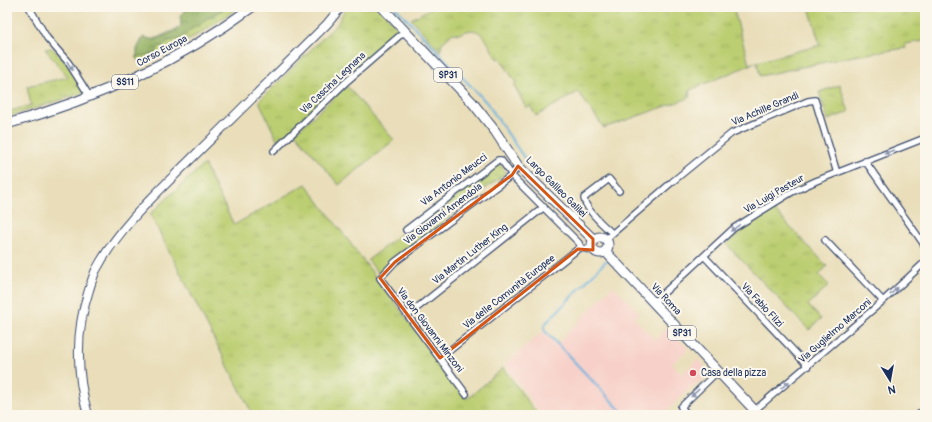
<svg xmlns="http://www.w3.org/2000/svg" width="932" height="422" viewBox="0 0 932 422" font-family="Pangolin,sans-serif">
  <style>
    .built { fill: #f7d1c9 }
    .grass { fill: url(#grass-tufts); stroke: #6b7e68 }
    .forest { fill: url(#forest-crowns); stroke: #587060 }
    .lines { fill: none; stroke-linecap: round; stroke-linejoin: round }
    .stream { stroke: #67b3e0; stroke-width: 2 }
    .street-casing { stroke: #3a496c; stroke-width: 8 }
    .secondary-casing { stroke: #3a496c; stroke-width: 10 }
    .primary-casing { stroke: #3a496c; stroke-width: 11 }
    .street { stroke: #fff; stroke-width: 5.5 }
    .secondary { stroke: #fff; stroke-width: 8 }
    .primary { stroke: #fff; stroke-width: 9 }
    .oneway { fill: #8d97ae }
    .marked { fill: none; stroke: #d45514; stroke-width: 3; stroke-linejoin: round }
    .poi-dot { fill: #d1495b; stroke: #fbf7ec; stroke-width: 1.5 }
    .labels { text-anchor: middle; dominant-baseline: central; stroke-width: 4; stroke-linejoin: round; paint-order: stroke }
    .shield { fill: #fbf7ec; stroke: #5e6b89; stroke-width: 1 }
    .shield-label { font-size: 9px; font-weight: bold; fill: #1b2f5e }
    .street-label { font-size: 10px; fill: #1b2f5e; stroke: #fbf7ec }
    .poi-label { font-size: 10px; fill: #1b2f5e; stroke: #fbf7ec; text-anchor: start }
  </style>
  <defs>
    <pattern id="grass-tufts" width="24" height="20" patternUnits="userSpaceOnUse"><rect width="24" height="20" fill="#bbce71"/><path d="M3 7l-1-3M5 7V3M7 7l1-3M15 17l-1-3M17 17v-4M19 17l1-3" fill="none" stroke="#a0b164"/></pattern>
    <pattern id="forest-crowns" width="20" height="18" patternUnits="userSpaceOnUse"><rect width="20" height="18" fill="#94b163"/><path d="M2 6a3 3 0 1 1 6 0M12 15a3 3 0 1 1 6 0" fill="none" stroke="#789055"/></pattern>
  </defs>
  <rect width="100%" height="100%" fill="#fbf7ec"/>
  <filter id="ink" filterUnits="userSpaceOnUse"><feTurbulence type="fractalNoise" baseFrequency=".025" numOctaves="2"/><feDisplacementMap in="SourceGraphic" scale="8" xChannelSelector="R" yChannelSelector="G"/><feConvolveMatrix kernelMatrix="1 2 1 2 8 2 1 2 1" color-interpolation-filters="sRGB"/></filter>
  <filter id="wash" filterUnits="userSpaceOnUse"><feTurbulence type="fractalNoise" baseFrequency=".012" numOctaves="4" result="noise"/><feDisplacementMap in="SourceGraphic" scale="16" xChannelSelector="R" yChannelSelector="G"/><feGaussianBlur stdDeviation="0.9" result="paint"/><feColorMatrix in="noise" values="0 0 0 0 0 0 0 0 0 0 0 0 0 0 0 0 0 1.4 0 .05"/><feComposite in="paint" operator="in"/></filter>
  <g filter="url(#wash)">
    <rect width="100%" height="100%" fill="#e9deb9"/>
    <path class="built" d="M613,286L639,313L634,318L655,340L668,328L688,349L672,364L682,374L698,359L709,371V373L700,381L692,386L662,415H541L505,364L543,331L556,345Z"/>
    <path class="grass" d="M209,7H240L189,40L141,65L135,57L143,51L141,45L183,26Z
      M346,7H378L401,31L344,81L284,137L277,140L259,101L338,23Z
      M433,7H733L749,64L820,45L809,7H925V42L924,41L905,44L906,48L854,56L760,76L757,62L690,90L689,98L604,128L578,92L536,116L530,106L526,108L514,85L516,83L500,58L497,59C486,42 483,22 459,34L453,33L442,43L440,51L411,19Z
      M52,48L65,61L84,91L83,93L7,117V112L31,105L27,86L68,77L45,49Z
      M840,85L849,112L828,120L819,92Z
      M347,86L394,140L339,185L295,133Z
      M499,163L506,173L388,264L378,273L368,260L402,233L404,235Z
      M204,164L234,225L306,184L467,399L503,368L538,415H253L150,214Z
      M774,210L827,266L819,275L829,285L808,305L821,319L809,330L726,244L739,232Z"/>
    <path class="forest" d="M190,7H226L214,16L207,18L199,26L191,29L181,39L168,41L164,46H159L156,53L137,57V49L143,37L155,40L174,32L181,26L180,15Z"/>
    <g class="lines">
      <path class="stream" d="M395,7L487,103L527,162L583,216
        M607,260L546,323L544,328L545,331L625,415"/>
    </g>
  </g>
  <g filter="url(#ink)">
    <g class="lines">
      <g class="street-casing">
        <path id="street" d="M29,7L47,38L68,62L90,97
          M82,7L83,8
          M274,151L345,83L405,31
          M865,161L925,246
          M406,230L498,160H501L514,178L579,243L581,248
          M612,233C604,226 585,209 584,198L609,179L619,191
          M606,239L672,182L732,133L808,101L815,100L837,173
          M825,240L883,301
          M704,256L808,366
          M654,302L734,228L792,192L816,181L925,138
          M408,315L544,207
          M440,358L578,249L581,248L593,250
          M466,394L380,278L395,262L512,175L518,166
          M755,410L883,301L925,262
          M688,415L681,407L718,371
          M918,415L925,409"/>
      </g>
      <g class="secondary-casing">
        <path id="secondary" d="M88,415C76,373 75,332 89,290C91,284 93,276 96,270C120,225 160,190 196,154C239,111 283,68 327,24L341,7"/>
      </g>
      <g class="primary-casing">
        <path id="primary" d="M382,7L472,102L495,131L518,166L593,239
          M7,124C96,99 178,62 252,7
          M592 245a8 8 0 1 1 16 0a8 8 0 1 1-16 0Z
          M605,251L759,415"/>
      </g>
      <use href="#street" class="street"/>
      <use href="#secondary" class="secondary"/>
      <use href="#primary" class="primary"/>
    </g>
    <defs><path id="oneway-solid" d="M-6-.8H1V-3.2L6.5 0L1 3.2V.8H-6Z"/></defs>
    <g class="oneway">
      <use href="#oneway-solid" transform="translate(70 66) rotate(56)"/>
      <use href="#oneway-solid" transform="translate(889 152) rotate(159)"/>
      <use href="#oneway-solid" transform="translate(735 228) rotate(144)"/>
      <use href="#oneway-solid" transform="translate(894 291) rotate(-43)"/>
      <use href="#oneway-solid" transform="translate(785 385) rotate(-40)"/>
      <use href="#oneway-solid" transform="translate(695 393) rotate(137)"/>
    </g>
  </g>
  <path class="marked" d="M518,166L593,239V250L578,249L440,358L380,278L395,262L512,175Z"/>
  <circle class="poi-dot" cx="693" cy="373" r="4"/>
  <g class="labels">
    <g class="shield">
      <rect x="434" y="68" width="28" height="14" rx="3"/>
      <rect x="112" y="75" width="26" height="14" rx="3"/>
      <rect x="668" y="326" width="28" height="14" rx="3"/>
    </g>
    <g class="shield-label">
      <text x="448" y="75">SP31</text>
      <text x="125" y="82">SS11</text>
      <text x="682" y="333">SP31</text>
    </g>
    <g class="street-label">
      <text transform="translate(162 51) rotate(-28)">Corso Europa</text>
      <text transform="translate(333 83) rotate(-43)">Via Cascina Legnana</text>
      <text transform="translate(765 109) rotate(-23)">Via Achille Grandi</text>
      <text transform="translate(454 180) rotate(-37)">Via Antonio Meucci</text>
      <text transform="translate(556 187) rotate(45)">Largo Galileo Galilei</text>
      <text transform="translate(774 194) rotate(-30)">Via Luigi Pasteur</text>
      <text transform="translate(443 214) rotate(-37)">Via Giovanni Amendola</text>
      <text transform="translate(470 254) rotate(-38)">Via Martin Luther King</text>
      <text transform="translate(509 292) rotate(-38)">Via delle Comunità Europee</text>
      <text transform="translate(666 299) rotate(47)">Via Roma</text>
      <text transform="translate(762 305) rotate(47)">Via Fabio Filzi</text>
      <text transform="translate(430 330) rotate(53)">Via don Giovanni Minzoni</text>
      <text transform="translate(835 331) rotate(-41)">Via Guglielmo Marconi</text>
    </g>
    <g class="poi-label">
      <text x="701" y="373">Casa della pizza</text>
    </g>
  </g>
  <rect width="932" height="422" fill="none" stroke="#fbf7ec" stroke-width="24"/>
  <g transform="translate(890 380) rotate(169)" stroke="#fbf7ec" stroke-width="3" paint-order="stroke">
  <path d="M0-3L7 15L0 10L-7 15Z" fill="#1b2f5e"/>
  <text y="-6" font-size="11" font-weight="bold" text-anchor="middle" fill="#1b2f5e">N</text>
  </g>
</svg>
